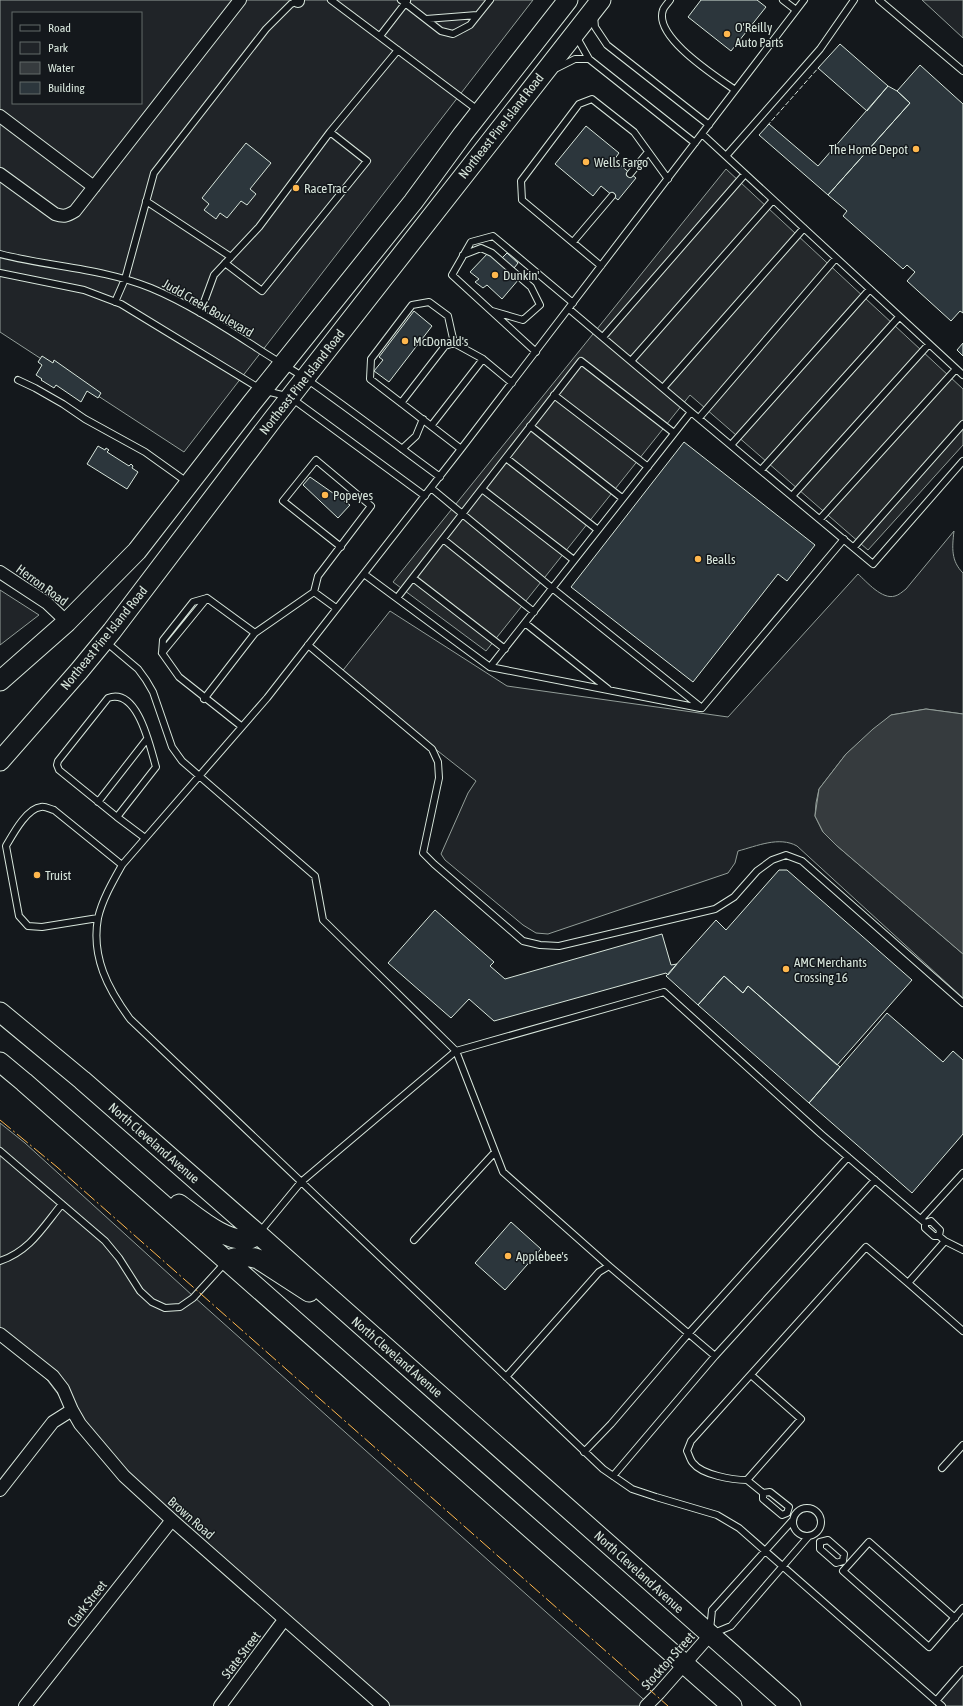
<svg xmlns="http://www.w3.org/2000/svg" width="963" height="1706" viewBox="0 0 963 1706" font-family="'Asap Condensed',sans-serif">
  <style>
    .green { fill: #202428; stroke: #939e99; fill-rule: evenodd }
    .parking { fill: #24282b; stroke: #939e99 }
    .water { fill: #363b3e; stroke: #939e99 }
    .building { fill: #2c363c; stroke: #d8e6dc }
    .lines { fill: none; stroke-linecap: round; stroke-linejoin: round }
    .service-casing { stroke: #d8e6dc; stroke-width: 8 }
    .minor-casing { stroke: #d8e6dc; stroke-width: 14 }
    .primary-casing { stroke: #d8e6dc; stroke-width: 21 }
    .service { stroke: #14181c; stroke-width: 6 }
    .minor { stroke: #14181c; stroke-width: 12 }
    .primary { stroke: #14181c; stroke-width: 19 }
    .fence { stroke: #d8e6dc; stroke-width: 1; stroke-dasharray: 5 2; stroke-linecap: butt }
    .power { stroke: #ffb74d; stroke-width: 1; stroke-dasharray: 14 3 2 3; stroke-linecap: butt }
    .poi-dot { fill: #ffb74d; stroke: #14181c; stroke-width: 1.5 }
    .labels { text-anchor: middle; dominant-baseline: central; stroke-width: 3; stroke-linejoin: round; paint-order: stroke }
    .poi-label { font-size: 13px; fill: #d8e6dc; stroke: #14181c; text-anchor: start }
    .street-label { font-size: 13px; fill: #d8e6dc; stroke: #14181c }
  </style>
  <rect width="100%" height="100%" fill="#14181c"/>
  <path class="green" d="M0,0H533L184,452L0,332ZM13,13H141V103H13Z
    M922,0H963V38Z
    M954,531C952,548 951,561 963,573V714L926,709L891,715L846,754L819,789L816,803L815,816L823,832L836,845L963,954V998L797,846C779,836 757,846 738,851L735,863L728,873L548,934L536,933L523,925L445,860L441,854L468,793L476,781L340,674L390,611L507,686L728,717L858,574C867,582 882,600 895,596C899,595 902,592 906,589Z
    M0,590L39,615L0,645Z
    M0,1123L25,1143L193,1296L651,1706H377L128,1486L48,1381L34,1365L0,1339Z
    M963,1672V1706H935Z"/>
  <path class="parking" d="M726,169L963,389V445L868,550L690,395L486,651L393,582Z"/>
  <path class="water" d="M926,709L963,714V954L836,845L823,832L815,816L819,789L846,754L873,729L891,715Z"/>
  <path class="building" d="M701,0H757L766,7L731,51L688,17Z
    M840,44L888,86L867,111L818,68Z
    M920,65L963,104V313L960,311L951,321L907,281L915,272L907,265L903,269L843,216L847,211L828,195L910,103L897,91Z
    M888,86L897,91L910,103L828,195L759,135L769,124L818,166Z
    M586,126L619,153L614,160L636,178L618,200L601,186L593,196L555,164Z
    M246,143L271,163L250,189L256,194L247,205L241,201L227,218L220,213L216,219L204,210L209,204L202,198Z
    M489,252L500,260L507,253L518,263L511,272L519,279L502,299L487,285L483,288L475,282L479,279L470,272Z
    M414,311L432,326L389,382L374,371L383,360L379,357Z
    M963,343V356L957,350Z
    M42,356L53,363L54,360L101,393L98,398L87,391L81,402L56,385L54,388L41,380L42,379L36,375L42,365L38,362Z
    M684,442L815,545L787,581L778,574L693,682L571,587Z
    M98,446L105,450L106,448L109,450L107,452L129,466L131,464L133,466L132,468L138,472L127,489L87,464Z
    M310,477L350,505L338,518L303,485Z
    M779,870H787L912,980L837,1065L748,986L743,993L724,976L698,1005L666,976L716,920L726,930Z
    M435,910L494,962L490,966L505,979L662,934L671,965L677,964L668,975L666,973L494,1021L469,999L451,1018L388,963Z
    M724,976L743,993L748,986L840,1067L809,1103L698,1005Z
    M887,1013L943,1062L953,1051L963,1060V1134L912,1193L809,1103Z
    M511,1222L541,1249L505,1290L475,1263Z"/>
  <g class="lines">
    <g class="service-casing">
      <path id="service" d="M331,0L479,111
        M401,0L441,31L453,34L470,25L490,0
        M670,0C668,3 664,7 663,10C653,37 717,77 735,90
        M783,0L796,10
        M804,0L461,449L267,698L122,865C113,881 102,900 98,918C91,957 108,989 130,1019L603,1469L632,1489L656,1497L717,1515L739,1528L942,1706
        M879,0L963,71
        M594,16L595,27L607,45L709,125
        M426,19L477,15
        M380,36L407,1
        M576,36L589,59L695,143
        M557,68L575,59H589
        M702,134L963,375
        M726,156L820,49L854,0
        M630,174L648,152
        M146,201L231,257
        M573,242L612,196
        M0,254C50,267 102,268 151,288C187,303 221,325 254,346C270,357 288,367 305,378C351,410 395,444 440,477
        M463,255L481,248L492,253L531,287L540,305L523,320L492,311
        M225,263L262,291L367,161L330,132
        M601,266L522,200L521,181L579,104L592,99L634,132L668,179
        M0,273L84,290L121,304L262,390L290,397L425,496
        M115,302L125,279L154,173L266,29L291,4L300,0
        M569,309L691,412
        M200,313L214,275L259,227L330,132L398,50
        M603,337L745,174
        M536,352L452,275L471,242L493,236L573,303
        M631,361L773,200
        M18,380L35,388L63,404L85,419L145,452L187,482
        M663,388L804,228
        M554,395L648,467
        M401,403L445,346L454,343
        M699,418L836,258
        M431,426L483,359
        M530,426L622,498
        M731,445L870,289
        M402,449L416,436L423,419
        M461,449L370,379L371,359L412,305L429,302L448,316L454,343L483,359L512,383
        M506,458L598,530
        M761,470L899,317
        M431,488L552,588L702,708
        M482,489L574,560
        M792,496L929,344
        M820,519L956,369
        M443,539L534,612
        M854,547L963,424
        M364,574L490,667L691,412L873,564L963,461
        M413,578L505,649
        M397,598L581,361L674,433
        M336,608L314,592L318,576L371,506L316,460L283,501L341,547
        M525,623L608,689
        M106,642L138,669L146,680L153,692L172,747L182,761L315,876L323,920L456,1051L664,992L821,1134L925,1223V1228L934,1236H939L945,1241L908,1283L963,1331
        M308,645L432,749L438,762L439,778L423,853L434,864L523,941L540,945L559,946L715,909L734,897L757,871L772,860L786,855L802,861L963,1003
        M162,653L207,598
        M490,667L700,708
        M204,699L255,633L314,592
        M702,708L844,539
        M241,726L179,677L162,653L163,640L193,602L207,598L255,633
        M98,802L147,739
        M117,817L59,770L57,765L58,761L108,698C138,687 150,747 156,767L117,817L145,838
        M98,918L42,927L28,926L19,916L6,846C13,834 27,808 41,807C45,806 50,809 54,810L122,865
        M0,1151L105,1241L119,1258L140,1291L152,1302L165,1308L180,1307L193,1298L225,1263
        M921,1219L963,1173
        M925,1223L931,1221L940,1230L939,1236
        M259,1233L301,1182L456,1051L503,1172L609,1266L715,1356
        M414,1240L495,1152
        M945,1241L963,1250
        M0,1261C30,1251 43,1227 62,1204
        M751,1375L801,1419L747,1480C733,1480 702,1475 693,1463C690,1460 689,1454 687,1451L691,1441L866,1247L908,1283
        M506,1377L599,1272L609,1266
        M584,1452L611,1424L689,1333L848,1157
        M942,1468L963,1445
        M613,1476L715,1356L875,1180
        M747,1480L763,1493L770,1492L789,1507L787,1513
        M763,1493V1499L782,1515L787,1513
        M793 1522a14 14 0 1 1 28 0a14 14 0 1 1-28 0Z
        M820,1542L828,1540L844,1554L843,1561
        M820,1542V1549L836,1563L843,1561
        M955,1618L869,1542L843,1571L929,1647L963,1608
        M710,1630L712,1610L792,1521
        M714,1633L731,1626L808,1537
        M936,1701L963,1670"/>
    </g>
    <g class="minor-casing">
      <path id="minor" d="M298,0V1
        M0,116L94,187
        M0,174L55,214C64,217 67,216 75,211L240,0
        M0,572L47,603L67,622
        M0,1334L53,1376L63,1389L72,1410L80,1424L124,1476L172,1520L383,1706
        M0,1490L53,1422L72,1410
        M25,1706L172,1520
        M220,1706L284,1620
        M646,1706L659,1693L710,1635"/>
    </g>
    <g class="primary-casing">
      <path id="primary" d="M0,681L67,622L137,551L251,404L413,202L463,134L568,0
        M0,761L79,671L112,631L273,419L601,0
        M0,1012L82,1080L258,1234L791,1706
        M0,1062L24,1082L732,1706
        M179,1204C196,1216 227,1244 250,1239C252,1238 256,1236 258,1234
        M227,1260C239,1256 246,1255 258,1259L309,1292"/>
    </g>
    <use href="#service" class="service"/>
    <use href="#minor" class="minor"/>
    <use href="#primary" class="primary"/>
    <path class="fence" d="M767,126L820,66"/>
    <path class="power" d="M0,1120L57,1167L668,1706"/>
  </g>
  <g class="poi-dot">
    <circle cx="727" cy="34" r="4"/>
    <circle cx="916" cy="149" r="4"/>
    <circle cx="586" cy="162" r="4"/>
    <circle cx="296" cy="188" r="4"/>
    <circle cx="495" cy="275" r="4"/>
    <circle cx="405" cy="341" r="4"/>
    <circle cx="325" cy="495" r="4"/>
    <circle cx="698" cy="559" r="4"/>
    <circle cx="37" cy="875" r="4"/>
    <circle cx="786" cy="969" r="4"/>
    <circle cx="508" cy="1256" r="4"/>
  </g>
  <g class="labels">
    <g class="poi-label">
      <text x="735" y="27">O'Reilly<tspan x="735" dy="15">Auto Parts</tspan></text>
      <text x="908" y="149" text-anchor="end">The Home Depot</text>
      <text x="594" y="162">Wells Fargo</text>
      <text x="304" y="188">RaceTrac</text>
      <text x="503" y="275">Dunkin'</text>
      <text x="413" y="341">McDonald's</text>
      <text x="333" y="495">Popeyes</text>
      <text x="706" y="559">Bealls</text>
      <text x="45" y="875">Truist</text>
      <text x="794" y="962">AMC Merchants<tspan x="794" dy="15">Crossing 16</tspan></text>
      <text x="516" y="1256">Applebee's</text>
    </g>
    <g class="street-label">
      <text transform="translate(501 126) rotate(-52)">Northeast Pine Island Road</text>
      <text transform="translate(208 308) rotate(30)">Judd Creek Boulevard</text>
      <text transform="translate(302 382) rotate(-52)">Northeast Pine Island Road</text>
      <text transform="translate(42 585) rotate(36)">Herron Road</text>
      <text transform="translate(104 638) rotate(-51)">Northeast Pine Island Road</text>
      <text transform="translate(154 1143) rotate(41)">North Cleveland Avenue</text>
      <text transform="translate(397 1357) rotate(41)">North Cleveland Avenue</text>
      <text transform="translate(191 1518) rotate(41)">Brown Road</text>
      <text transform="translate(639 1572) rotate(42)">North Cleveland Avenue</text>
      <text transform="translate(87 1604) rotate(-52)">Clark Street</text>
      <text transform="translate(241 1655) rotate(-53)">State Street</text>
      <text transform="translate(668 1661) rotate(-48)">Stockton Street</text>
    </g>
  </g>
  <rect x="12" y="12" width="130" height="92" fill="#14181c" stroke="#626a69"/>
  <rect x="20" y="25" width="20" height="6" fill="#14181c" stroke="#626a69"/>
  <text x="48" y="32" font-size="12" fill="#d8e6dc">Road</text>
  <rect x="20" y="42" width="20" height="12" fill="#202428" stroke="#626a69"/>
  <text x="48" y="52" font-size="12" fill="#d8e6dc">Park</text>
  <rect x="20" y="62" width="20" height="12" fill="#363b3e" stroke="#626a69"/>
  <text x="48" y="72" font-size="12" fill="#d8e6dc">Water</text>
  <rect x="20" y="82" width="20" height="12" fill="#2c363c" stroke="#626a69"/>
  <text x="48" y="92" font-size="12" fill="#d8e6dc">Building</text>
</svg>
